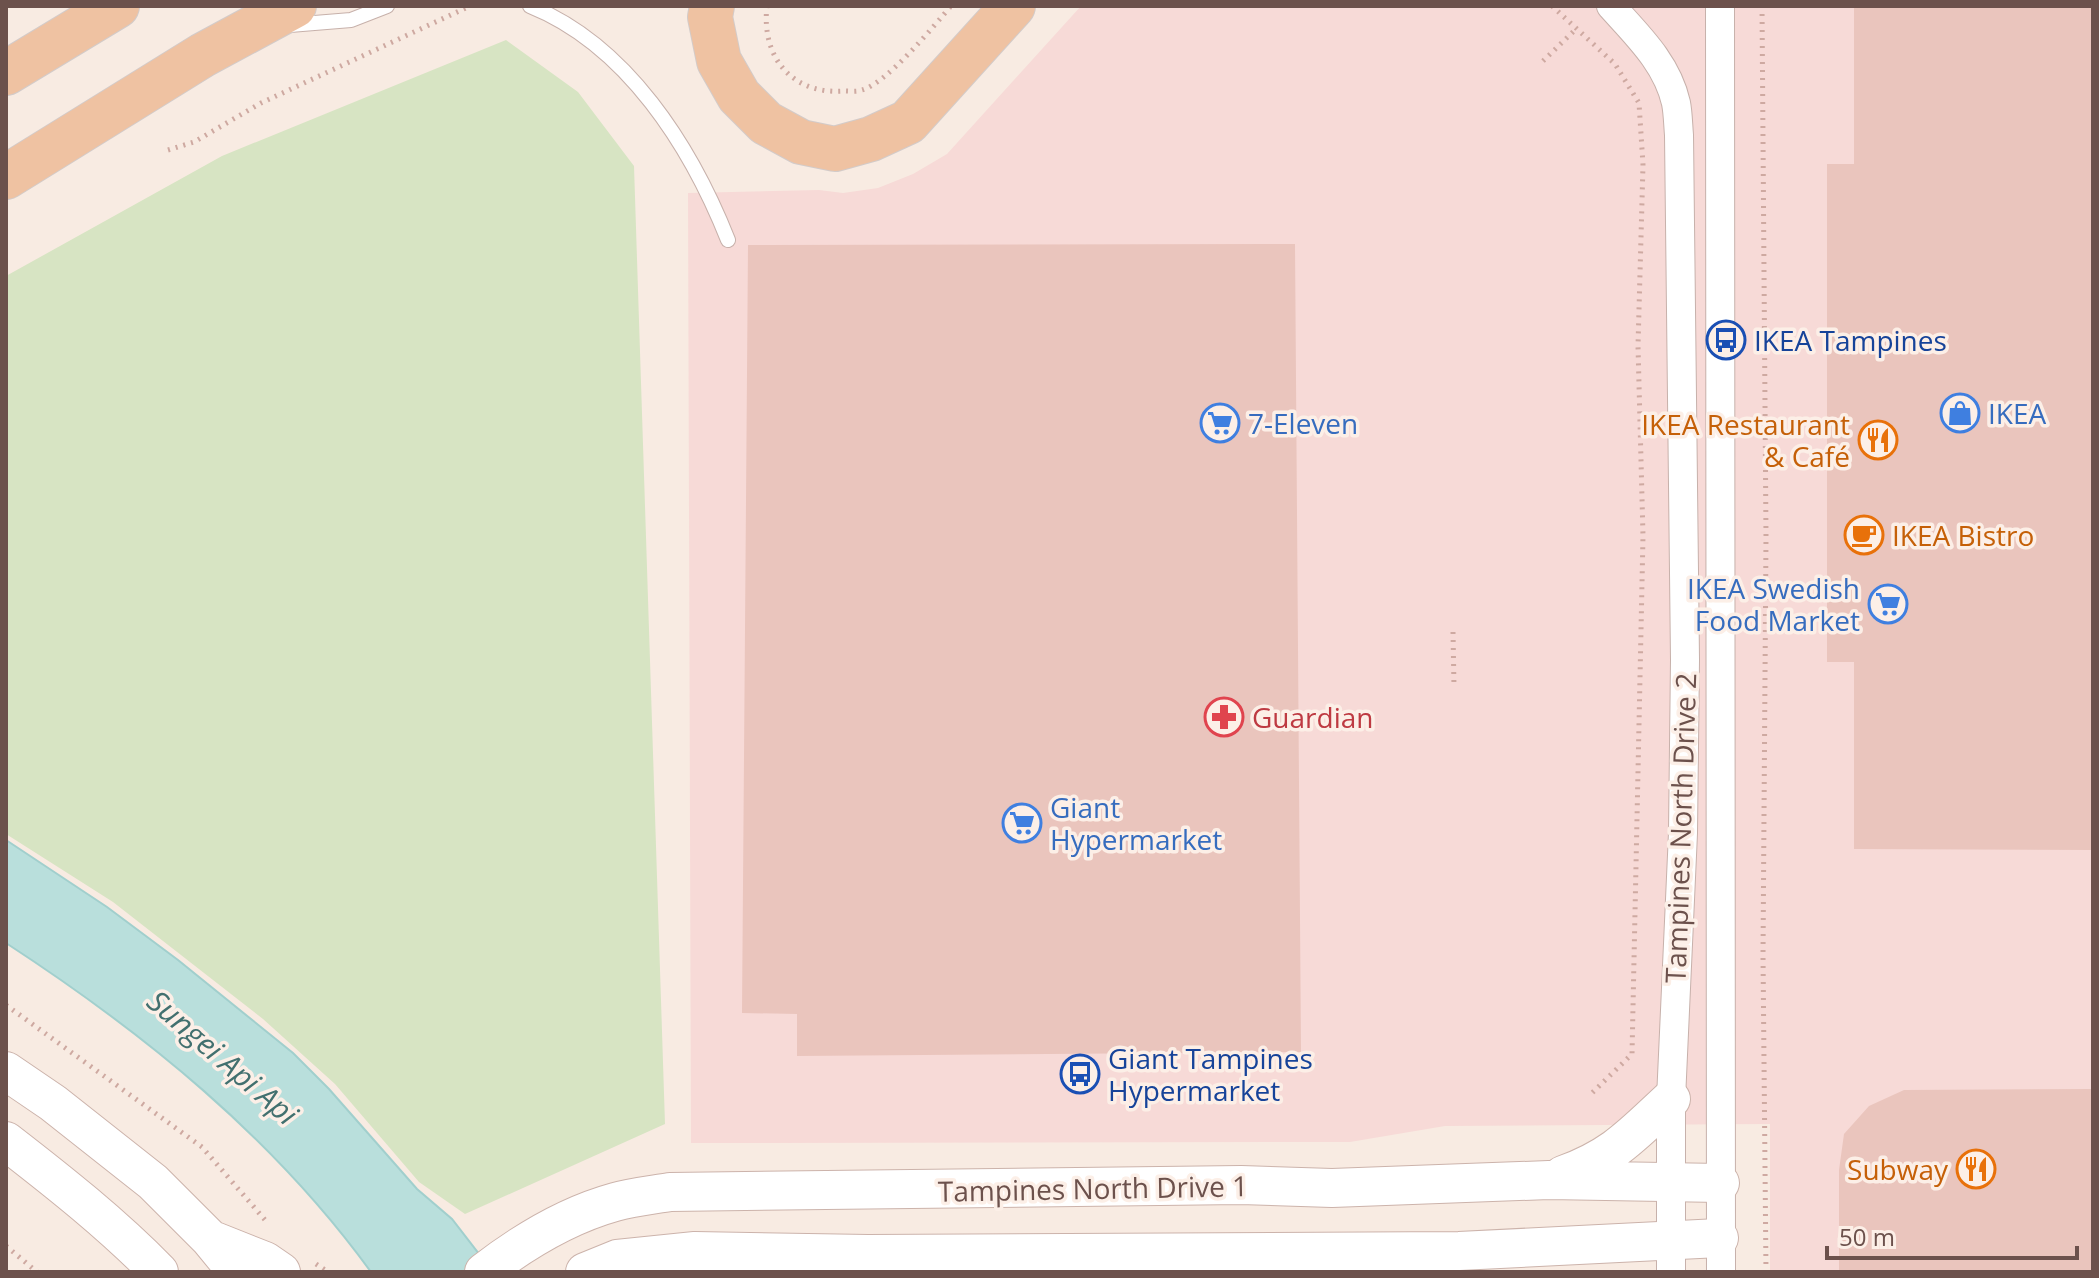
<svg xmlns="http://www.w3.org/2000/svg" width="2099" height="1278" viewBox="0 0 2099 1278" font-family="'Open Sans',sans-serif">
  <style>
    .commercial { fill: #f7dad7 }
    .green { fill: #d7e4c3 }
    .water { fill: #b9dfdc; stroke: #a1cfcd; stroke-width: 2 }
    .building { fill: #eac5bd }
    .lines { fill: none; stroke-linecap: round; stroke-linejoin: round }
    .lane-casing { stroke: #c7b1ab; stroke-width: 16 }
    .street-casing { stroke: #c7b1ab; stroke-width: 30 }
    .secondary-casing { stroke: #ccb3ab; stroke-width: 40 }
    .primary-casing { stroke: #d3cbc9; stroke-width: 46 }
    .path { stroke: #cea9a1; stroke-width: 5; stroke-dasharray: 2 6; stroke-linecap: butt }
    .lane { stroke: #fff; stroke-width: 14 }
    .street { stroke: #fff; stroke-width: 28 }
    .secondary { stroke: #fff; stroke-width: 38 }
    .primary { stroke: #efc2a2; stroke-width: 44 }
    .labels { text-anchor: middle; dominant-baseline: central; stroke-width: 7; stroke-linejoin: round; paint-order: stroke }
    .transit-label { font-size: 28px; fill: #164399; stroke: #fcefe7; text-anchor: start }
    .shop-label { font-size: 28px; fill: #366cbe; stroke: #fcefe7; text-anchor: start }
    .food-label { font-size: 28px; fill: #c56008; stroke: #fcefe7; text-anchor: end }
    .health-label { font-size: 28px; fill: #be3a42; stroke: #fcefe7; text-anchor: start }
    .street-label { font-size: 28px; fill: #6c514c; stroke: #fcefe7 }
    .water-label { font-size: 30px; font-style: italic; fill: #42706f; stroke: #fcefe7 }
  </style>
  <rect width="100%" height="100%" fill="#f8ebe2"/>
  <path class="commercial" d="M1081,6H2093V1272H1770V1124L1445,1126L1350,1142L691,1143L688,193L819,190L843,193L878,188L913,174L947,154Z"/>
  <path class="green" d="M506,40L578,92L634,166L665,1124L465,1214L419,1182L335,1084L263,1019L113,902L6,834V276L222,156Z"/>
  <path class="water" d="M6,840L107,907L178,960L293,1053L329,1089L417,1189L452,1219L493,1272H371C273,1137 144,1033 6,943Z"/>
  <path class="building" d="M1854,6H2093V850L1854,849V662H1827V164H1854Z
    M1295,244L1301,1052L797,1056V1014L742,1013L748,245Z
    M2093,1089V1272H1839V1170L1844,1134L1869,1106L1904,1090Z"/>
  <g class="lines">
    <g class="lane-casing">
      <path id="lane" d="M530,6C627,45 691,147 728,240
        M290,25L351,20L387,6"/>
    </g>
    <g class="street-casing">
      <path id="street" d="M1611,6C1637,35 1667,63 1676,103C1678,113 1678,124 1679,135L1685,660L1683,833L1671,1099V1272
        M1720,6L1721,1272"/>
    </g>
    <g class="secondary-casing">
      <path id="secondary" d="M6,1071L53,1103L153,1182L209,1238L237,1272
        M6,1141C59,1182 112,1224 159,1272
        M1563,1175C1614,1157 1633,1134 1671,1099
        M212,1240L265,1261L281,1272
        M484,1272C523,1242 568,1215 615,1202C633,1197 652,1195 670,1192L1241,1185L1332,1188L1549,1180L1720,1183
        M585,1272L617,1259L695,1251L868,1254L1459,1251L1719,1238"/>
    </g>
    <g class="primary-casing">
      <path id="primary" d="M712,6L710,17L719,61L739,96L766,123L801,142L835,149L871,139L908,122L1013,6
        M6,73L117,6
        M6,177L203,55L294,6"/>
    </g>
    <path class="path" d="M767,6C761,56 791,95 844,91C849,91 857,92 862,90C887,83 933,27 951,6
      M1552,6L1615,64L1639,103L1643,165L1638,346L1643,536L1632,1054L1591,1094
      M1762,6L1766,537L1763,955L1766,1272
      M1543,61L1577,28
      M168,150L194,142L261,103L470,6
      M1453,632L1454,687
      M6,1005L202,1147L266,1221
      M6,1246L37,1272
      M316,1264L328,1272"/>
    <use href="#lane" class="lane"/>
    <use href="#street" class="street"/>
    <use href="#secondary" class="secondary"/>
    <use href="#primary" class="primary"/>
  </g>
  <defs>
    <g id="bus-ring" transform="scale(2)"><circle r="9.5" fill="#fcefe7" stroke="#1a4fb4" stroke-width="1.5"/><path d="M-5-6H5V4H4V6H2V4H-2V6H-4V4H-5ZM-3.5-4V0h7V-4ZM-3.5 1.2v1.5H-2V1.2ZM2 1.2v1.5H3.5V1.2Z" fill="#1a4fb4"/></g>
    <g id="shop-ring" transform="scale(2)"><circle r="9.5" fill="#fcefe7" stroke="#3f7fe0" stroke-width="1.5"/><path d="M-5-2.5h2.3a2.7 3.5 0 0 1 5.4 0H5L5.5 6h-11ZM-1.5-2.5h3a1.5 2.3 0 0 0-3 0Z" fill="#3f7fe0"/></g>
    <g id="supermarket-ring" transform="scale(2)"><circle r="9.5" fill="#fcefe7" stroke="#3f7fe0" stroke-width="1.5"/><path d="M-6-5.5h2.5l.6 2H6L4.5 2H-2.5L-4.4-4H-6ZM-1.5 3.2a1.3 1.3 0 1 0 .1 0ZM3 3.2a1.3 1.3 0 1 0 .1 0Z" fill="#3f7fe0"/></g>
    <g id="restaurant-ring" transform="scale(2)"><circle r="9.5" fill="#fcefe7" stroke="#e8710a" stroke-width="1.5"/><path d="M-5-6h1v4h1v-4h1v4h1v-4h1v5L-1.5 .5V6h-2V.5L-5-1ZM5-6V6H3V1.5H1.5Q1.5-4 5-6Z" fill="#e8710a"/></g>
    <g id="cafe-ring" transform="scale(2)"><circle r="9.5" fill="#fcefe7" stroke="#e8710a" stroke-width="1.5"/><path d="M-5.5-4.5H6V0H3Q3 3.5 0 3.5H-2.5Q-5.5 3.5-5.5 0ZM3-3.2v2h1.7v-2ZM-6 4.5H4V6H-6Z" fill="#e8710a"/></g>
    <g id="pharmacy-ring" transform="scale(2)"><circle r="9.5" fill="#fcefe7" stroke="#e0444e" stroke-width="1.5"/><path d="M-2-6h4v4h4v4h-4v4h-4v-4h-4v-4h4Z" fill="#e0444e"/></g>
  </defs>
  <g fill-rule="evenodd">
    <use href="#bus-ring" x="1726" y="340"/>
    <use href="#shop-ring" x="1960" y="413"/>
    <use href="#supermarket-ring" x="1220" y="423"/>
    <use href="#restaurant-ring" x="1878" y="440"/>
    <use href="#cafe-ring" x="1864" y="535"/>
    <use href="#supermarket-ring" x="1888" y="604"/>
    <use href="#pharmacy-ring" x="1224" y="717"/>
    <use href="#supermarket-ring" x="1022" y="823"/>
    <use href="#bus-ring" x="1080" y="1074"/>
    <use href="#restaurant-ring" x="1976" y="1169"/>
  </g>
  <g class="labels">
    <g class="transit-label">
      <text x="1754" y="340">IKEA Tampines</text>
      <text x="1108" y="1058">Giant Tampines<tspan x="1108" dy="32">Hypermarket</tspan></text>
    </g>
    <g class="shop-label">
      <text x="1988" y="413">IKEA</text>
      <text x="1248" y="423">7-Eleven</text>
      <text x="1860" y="588" text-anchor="end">IKEA Swedish<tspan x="1860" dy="32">Food Market</tspan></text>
      <text x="1050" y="807">Giant<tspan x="1050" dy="32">Hypermarket</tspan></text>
    </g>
    <g class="food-label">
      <text x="1850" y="424">IKEA Restaurant<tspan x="1850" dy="32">&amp; Café</tspan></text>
      <text x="1892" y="535" text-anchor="start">IKEA Bistro</text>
      <text x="1948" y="1169">Subway</text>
    </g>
    <g class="health-label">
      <text x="1252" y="717">Guardian</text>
    </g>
    <g class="street-label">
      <text transform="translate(1680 828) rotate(-88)">Tampines North Drive 2</text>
      <text transform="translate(1093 1188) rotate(-1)">Tampines North Drive 1</text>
    </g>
    <g class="water-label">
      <text transform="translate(223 1057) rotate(41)">Sungei Api Api</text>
    </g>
  </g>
  <rect width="2099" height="1278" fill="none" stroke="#6c514c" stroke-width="16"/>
  <path d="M1827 1246v12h250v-12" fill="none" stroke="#6c514c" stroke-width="4"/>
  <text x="1839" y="1246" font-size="24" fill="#6c514c" stroke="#fcefe7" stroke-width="6" paint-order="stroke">50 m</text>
</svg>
